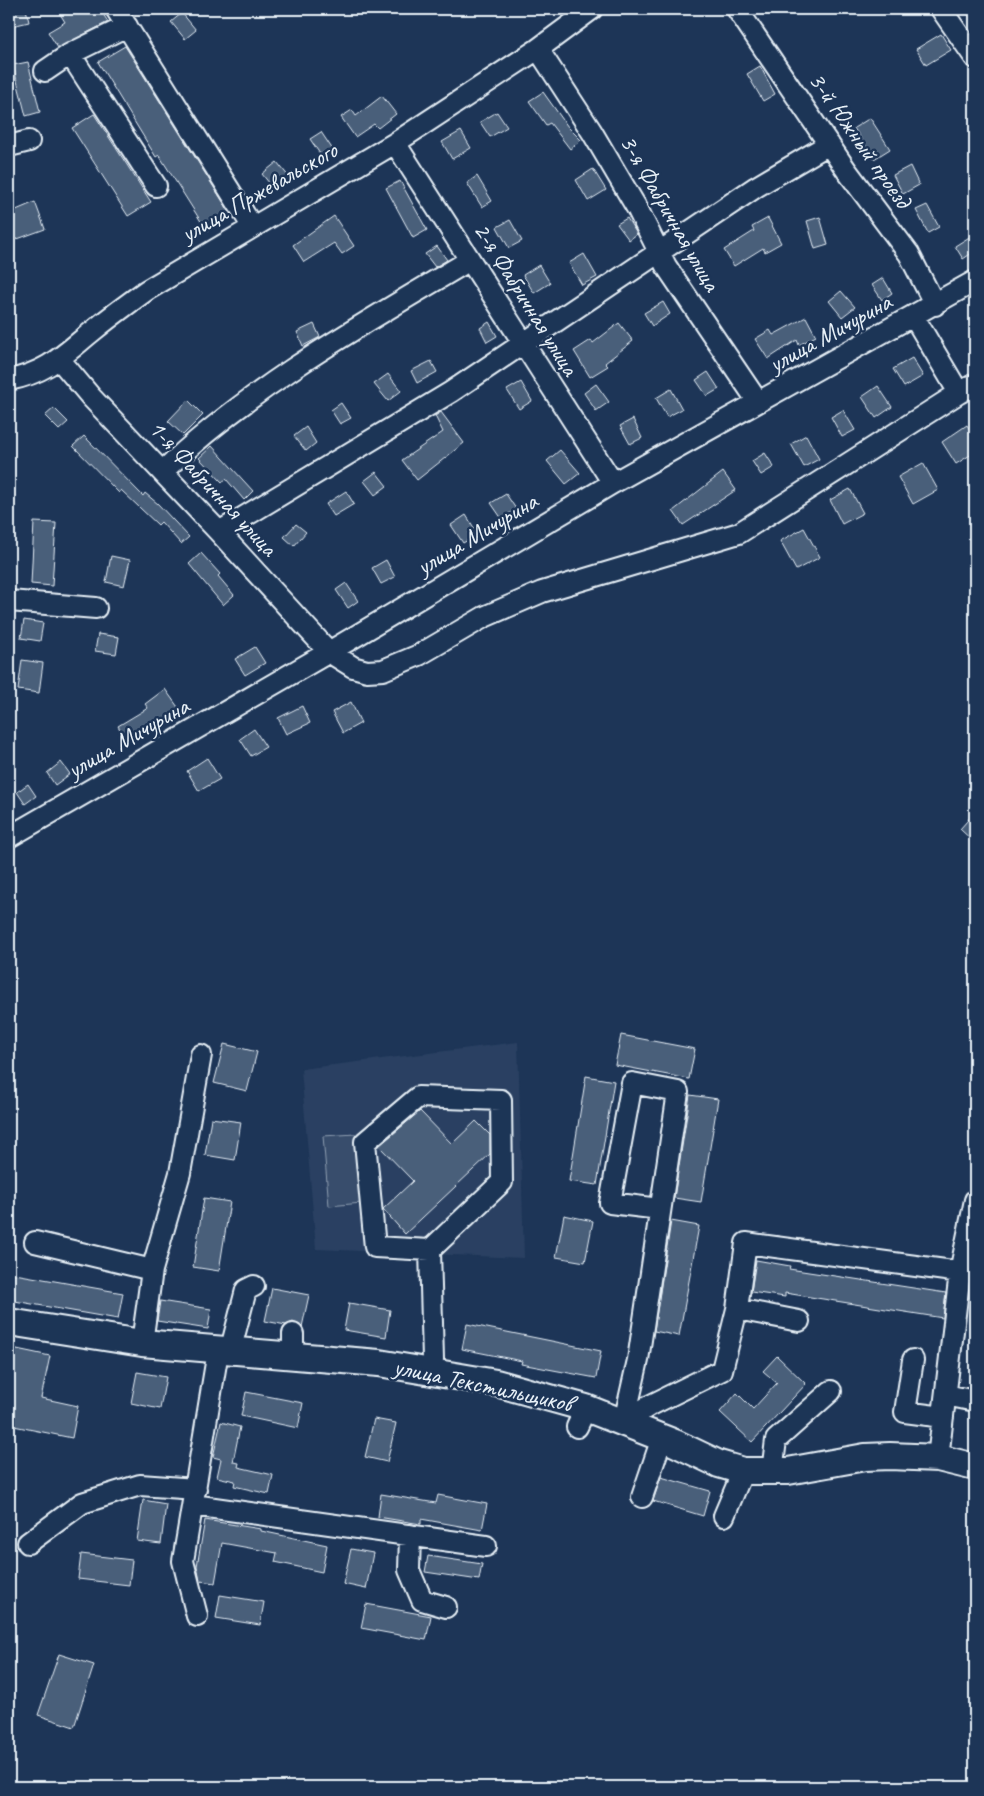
<svg xmlns="http://www.w3.org/2000/svg" width="984" height="1796" viewBox="0 0 984 1796" font-family="Caveat,sans-serif">
  <style>
    .built { fill: #2a4162 }
    .green { fill: #374d6c; stroke: #909fb2 }
    .building { fill: #495e7a; stroke: #e8f1f8 }
    .lines { fill: none; stroke-linecap: round; stroke-linejoin: round }
    .minor-casing { stroke: #e8f1f8; stroke-width: 24 }
    .major-casing { stroke: #e8f1f8; stroke-width: 30 }
    .minor { stroke: #1d3557; stroke-width: 20 }
    .major { stroke: #1d3557; stroke-width: 26 }
    .labels { text-anchor: middle; dominant-baseline: central; stroke-width: 5; stroke-linejoin: round; paint-order: stroke }
    .street-label { font-size: 25px; fill: #e8f1f8; stroke: #1d3557 }
  </style>
  <rect width="100%" height="100%" fill="#1d3557"/>
  <filter id="ink" filterUnits="userSpaceOnUse"><feTurbulence type="fractalNoise" baseFrequency=".02" numOctaves="2"/><feDisplacementMap in="SourceGraphic" scale="10" xChannelSelector="R" yChannelSelector="G"/><feConvolveMatrix kernelMatrix="1 2 1 2 8 2 1 2 1" color-interpolation-filters="sRGB"/></filter>
  <g filter="url(#ink)">
    <path class="built" d="M518,1042L524,1258L316,1249L301,1069Z"/>
    <path class="green" d="M356,1134L362,1203L329,1206L323,1136Z"/>
    <path class="building" d="M26,9L29,22L12,26L9,13Z
      M57,9H100L108,22L58,48L48,32L65,22Z
      M182,13L196,30L185,39L171,22Z
      M941,34L951,50L926,65L916,49Z
      M125,46L232,216L207,231L159,155L156,157L98,62Z
      M28,62L40,112L26,116L13,65Z
      M760,66L775,94L763,101L747,74Z
      M543,92L568,127L581,140L570,149L550,123L546,125L529,101Z
      M382,96L396,114L378,128L374,124L355,137L341,117L352,110L356,116Z
      M497,112L507,127L490,137L480,122Z
      M94,114L151,202L128,216L72,128Z
      M870,118L890,149L874,159L854,128Z
      M461,131L471,148L452,159L442,142Z
      M321,132L333,150L322,157L310,139Z
      M277,162L289,177L274,189L262,174Z
      M910,166L919,185L903,194L893,175Z
      M593,169L606,190L588,201L576,180Z
      M477,176L492,201L482,207L467,183Z
      M400,181L427,230L413,238L386,188Z
      M35,202L45,229L9,242V213Z
      M927,205L939,227L928,233L916,210Z
      M334,216L354,246L342,254L334,243L304,262L293,245Z
      M820,217L828,245L815,249L807,221Z
      M627,218L637,234L629,240L617,224Z
      M768,218L781,243L765,252L763,248L734,266L724,250L754,231L752,227Z
      M510,220L522,241L509,248L497,227Z
      M971,236L975,242V251L963,259L955,246Z
      M437,246L447,260L435,267L425,254Z
      M584,254L597,277L582,285L569,263Z
      M539,265L550,283L534,293L523,275Z
      M883,278L892,293L882,300L872,285Z
      M841,291L855,307L842,317L829,301Z
      M663,302L670,314L652,326L644,313Z
      M806,317L816,336L799,345L797,340L768,359L755,339L770,330L773,335Z
      M489,322L497,336L487,342L480,328Z
      M619,323L633,341L605,363L608,366L590,377L574,351L591,340L593,343Z
      M314,324L320,337L303,346L297,332Z
      M912,358L923,376L904,387L893,369Z
      M431,361L437,372L417,383L411,371Z
      M708,372L719,389L707,396L696,380Z
      M388,374L401,391L388,401L374,384Z
      M521,382L532,401L519,409L507,390Z
      M596,384L609,402L596,411L584,393Z
      M878,386L892,407L876,418L862,397Z
      M671,389L682,409L667,417L656,398Z
      M188,400L203,415L183,435L168,421Z
      M341,403L351,418L340,424L331,410Z
      M54,408L68,422L59,430L45,416Z
      M843,410L855,430L842,437L831,417Z
      M441,412L464,443L417,480L402,460L443,432L435,416Z
      M633,419L642,438L630,444L620,426Z
      M967,425L975,438V452L956,464L942,442Z
      M306,427L316,443L306,451L294,436Z
      M806,435L819,459L804,467L791,444Z
      M84,436L143,496L145,493L158,504L189,537L181,544L161,522L158,525L121,490L119,493L73,446Z
      M212,446L253,491L244,500L226,479L222,482L199,458Z
      M560,450L580,473L566,484L547,461Z
      M765,453L774,467L761,475L752,461Z
      M923,463L938,490L913,504L898,477Z
      M376,472L387,486L375,495L364,481Z
      M723,472L736,490L683,525L673,511Z
      M850,489L863,513L842,524L830,500Z
      M346,491L354,504L334,516L326,504Z
      M506,494L516,509L502,519L491,503Z
      M466,515L478,534L463,543L451,525Z
      M34,522L56,523L52,586L31,584Z
      M296,524L306,532L294,546L284,537Z
      M804,528L820,557L796,570L780,541Z
      M201,553L220,574L218,576L234,595L223,605L189,564Z
      M111,556L130,560L124,586L106,582Z
      M386,560L395,577L381,584L372,568Z
      M346,583L358,601L348,608L336,590Z
      M24,620L43,623L40,641L21,638Z
      M98,634L119,637L116,654L95,651Z
      M255,647L265,663L245,675L235,659Z
      M22,660L43,663L39,693L18,690Z
      M165,689L180,710L159,724L158,723L127,741L118,726L148,708L145,704Z
      M351,702L361,723L343,733L332,712Z
      M302,706L310,723L286,734L278,718Z
      M254,729L266,747L251,756L240,739Z
      M207,758L220,779L199,791L187,771Z
      M61,762L70,774L55,785L47,773Z
      M28,784L36,796L25,804L17,792Z
      M975,812V843L960,829Z
      M621,1035L695,1049L689,1079L615,1065Z
      M224,1044L257,1052L247,1091L214,1083Z
      M586,1076L614,1081L597,1185L569,1181Z
      M690,1095L718,1099L701,1202L674,1198Z
      M420,1111L452,1144L476,1121L490,1135V1154L405,1234L383,1209L413,1181L379,1146Z
      M211,1118L241,1122L235,1160L205,1155Z
      M204,1198L230,1202L219,1271L193,1267Z
      M564,1215L593,1221L585,1262L556,1257Z
      M671,1221L699,1226L679,1336L654,1331Z
      M756,1260L790,1266L789,1269L946,1293L943,1318L785,1293V1297L751,1292Z
      M9,1273L123,1293L118,1319L9,1300Z
      M272,1288L309,1295L302,1327L293,1322L286,1325L265,1321Z
      M160,1301L211,1309L208,1329L157,1321Z
      M349,1303L390,1310L386,1337L344,1330Z
      M467,1324L601,1351L596,1378L521,1364L522,1361L462,1349Z
      M12,1348L50,1356L41,1398L78,1406L72,1438L9,1425V1363Z
      M777,1356L806,1384L752,1442L720,1412L737,1393L753,1409L777,1383L763,1371Z
      M137,1372L166,1377L160,1409L131,1403Z
      M246,1392L303,1403L298,1428L241,1416Z
      M374,1419L396,1423L387,1462L365,1457Z
      M221,1422L240,1427L233,1462L239,1463L238,1467L273,1475L269,1494L234,1486L235,1481L217,1477L221,1459L213,1457Z
      M661,1477L710,1491L703,1516L653,1501Z
      M381,1494L436,1503L438,1495L487,1504L482,1530L421,1519V1524L378,1517Z
      M143,1500L166,1504L161,1544L137,1541Z
      M205,1520L261,1529V1531L327,1545L322,1572L275,1562L277,1553L222,1543L215,1583L200,1581L197,1566Z
      M351,1549L373,1553L366,1589L343,1584Z
      M81,1554L132,1560L129,1585L78,1579Z
      M428,1556L482,1564L479,1580L425,1572Z
      M220,1595L264,1602L260,1625L216,1618Z
      M366,1604L431,1616L426,1640L361,1628Z
      M59,1654L94,1665L74,1727L38,1715Z"/>
    <g class="lines">
      <g class="minor-casing">
        <path id="minor" d="M116,9L252,226
          M737,9L847,171L909,254L935,305
          M941,9L975,58
          M538,49L592,132L638,210L666,266L758,402
          M70,54L156,186
          M45,71L70,54L127,26
          M395,143L613,483
          M9,146L29,141
          M60,360L91,397L219,532L329,652L353,667L367,671L383,670L419,655L484,617L542,592L739,533L959,393L914,317
          M9,380C49,372 64,354 94,330C111,316 129,303 147,290L395,143L538,49L592,9
          M959,393L975,384
          M162,472C253,385 363,324 470,260
          M219,532L451,392L756,187L829,144
          M9,601L96,608
          M9,837L329,652L613,483L975,281
          M35,1242L152,1270L142,1343
          M430,1250L502,1182L501,1100L418,1097L365,1142L375,1247L430,1250L433,1359L431,1371
          M152,1270L180,1173L201,1055
          M960,1272L975,1200
          M799,1321L737,1309L746,1243L960,1272L938,1458
          M230,1352L246,1290L254,1286
          M293,1356V1334
          M913,1360L905,1412L943,1417
          M946,1395L975,1401
          M624,1422L638,1360L678,1092L632,1083L610,1203L660,1209
          M624,1422L649,1406L722,1370L737,1309
          M577,1427L586,1408
          M772,1472L776,1440L831,1391
          M642,1497L662,1438
          M193,1505L486,1546
          M724,1516L743,1471
          M410,1535L409,1570L422,1600L446,1607
          M28,1543L82,1503L140,1485L196,1489
          M197,1616L183,1561L218,1351"/>
      </g>
      <g class="major-casing">
        <path id="major" d="M9,1322L142,1343L379,1363L496,1383L586,1408L675,1443L719,1464L743,1471H788L865,1457L890,1456L938,1458L975,1467"/>
      </g>
      <use href="#minor" class="minor"/>
      <use href="#major" class="major"/>
    </g>
  </g>
  <g class="labels">
    <g class="street-label">
      <text transform="translate(860 140) rotate(55)">3-й Южный проезд</text>
      <text transform="translate(259 192) rotate(-30)">улица Пржевальского</text>
      <text transform="translate(670 213) rotate(60)">3-я Фабричная улица</text>
      <text transform="translate(526 299) rotate(58)">2-я Фабричная улица</text>
      <text transform="translate(830 333) rotate(-29)">улица Мичурина</text>
      <text transform="translate(213 488) rotate(47)">1-я Фабричная улица</text>
      <text transform="translate(477 534) rotate(-31)">улица Мичурина</text>
      <text transform="translate(128 738) rotate(-30)">улица Мичурина</text>
      <text transform="translate(483 1385) rotate(12)">улица Текстильщиков</text>
    </g>
  </g>
  <rect width="984" height="1796" fill="none" stroke="#1d3557" stroke-width="30"/>
  <rect x="15" y="15" width="954" height="1766" fill="none" stroke="#e8f1f8" stroke-width="2" filter="url(#ink)"/>
</svg>
